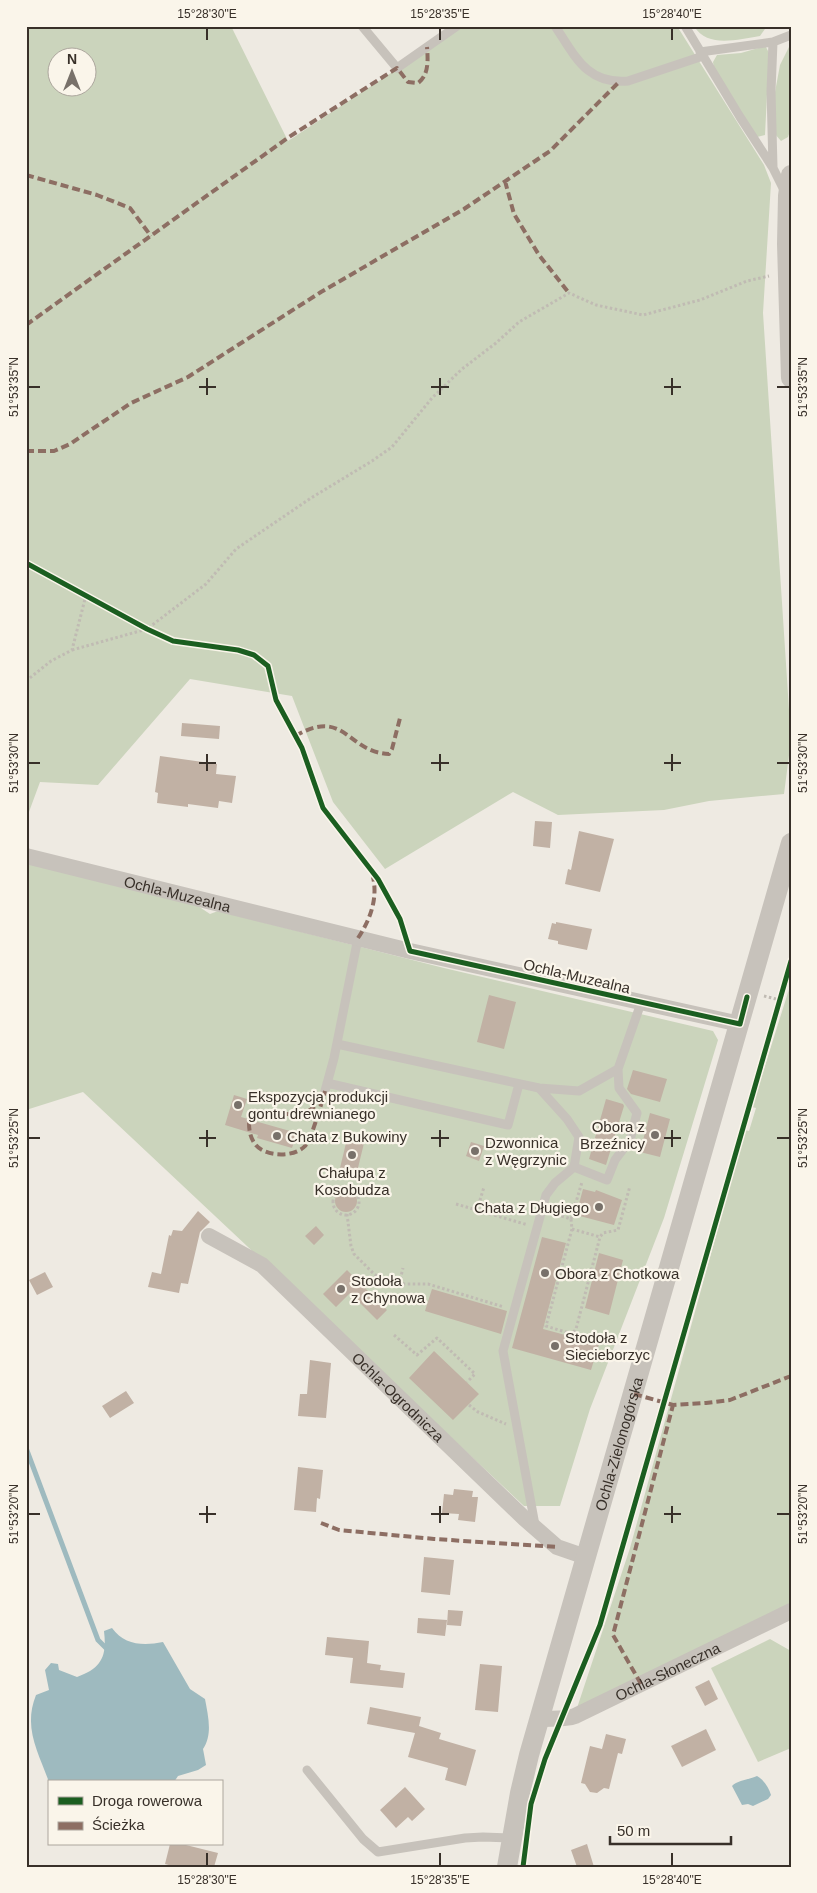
<svg xmlns="http://www.w3.org/2000/svg" width="817" height="1893" viewBox="0 0 817 1893" font-family="Arial,sans-serif">
  <style>
    .green { fill: #cbd4bc; fill-rule: evenodd }
    .water { fill: #9ebabf }
    .lines { fill: none; stroke-linecap: round; stroke-linejoin: round }
    .stream { stroke: #9ebabf; stroke-width: 5 }
    .building { fill: #c1b1a4 }
    .path { stroke: #c0bbb3; stroke-width: 3; stroke-dasharray: 2.5 2.5; stroke-linecap: butt }
    .service { stroke: #c7c2bb; stroke-width: 9 }
    .minor { stroke: #c7c2bb; stroke-width: 16 }
    .tertiary { stroke: #c7c2bb; stroke-width: 20 }
    .quiet { stroke: #8d6e63; stroke-width: 4; stroke-dasharray: 8 4; stroke-linecap: butt }
    .cycleway-casing { stroke: #faf5ea; stroke-width: 8 }
    .cycleway { stroke: #1b5e20; stroke-width: 5 }
    .ticks { fill: none; stroke: #383029; stroke-width: 2 }
    .poi-dot { fill: #78716a; stroke: #faf5ea; stroke-width: 2 }
    .labels { text-anchor: middle; dominant-baseline: central; stroke-width: 4.5; stroke-linejoin: round; paint-order: stroke }
    .street-label { font-size: 15px; fill: #383029; stroke: #faf5ea }
    .poi-label { font-size: 15px; fill: #383029; stroke: #faf5ea; text-anchor: start }
    .neatline { fill: none; stroke: #383029; stroke-width: 2 }
    .ticks-label { font-size: 12px; text-anchor: middle; fill: #383029 }
  </style>
  <rect width="100%" height="100%" fill="#eeeae2"/>
  <path class="green" d="M26,26H231L288,141L462,26H677L764,165L771,183L763,313L791,740L784,794L709,801L664,810L558,815L513,792L385,869L333,802L292,696L190,679L98,785L40,782L26,820ZM58,58H88V88H58Z
    M694,26H767L760,36C738,39 708,49 694,26Z
    M791,43V128L788,137L781,141L775,134V92L780,65Z
    M762,47H766L769,53L765,135L757,137L714,69L713,62L717,55L741,53Z
    M26,862L195,904L210,914L218,911L444,968L713,1031L718,1040L664,1218L590,1409L560,1506H524L83,1092L26,1110Z
    M791,983V1606L576,1711L630,1548L745,1130L749,1131L756,1108L752,1107Z
    M770,1639L791,1651V1748L758,1762L711,1668Z"/>
  <path class="water" d="M112,1628C124,1645 143,1646 163,1642L190,1689L205,1699C208,1716 213,1734 203,1749L206,1765L198,1770L178,1776L174,1782H49C38,1751 23,1728 36,1695L49,1690L45,1670L51,1663L58,1664L59,1670L77,1677C102,1668 107,1656 104,1631Z
    M757,1776C764,1780 769,1788 771,1795L768,1799L753,1806L748,1804L742,1805L732,1786C738,1780 748,1780 757,1776Z"/>
  <g class="lines">
    <path class="stream" d="M26,1448L98,1640L106,1648"/>
  </g>
  <path class="building" d="M182,723L220,726L219,739L181,736Z
    M160,756L217,764L216,774L236,776L232,803L219,801L218,808L188,804V807L157,803L158,793L155,792Z
    M535,821L552,822L550,848L533,846Z
    M579,831L614,839L600,892L565,884L568,869L571,870Z
    M556,922L592,929L587,950L558,944V941L548,939L552,923L556,924Z
    M489,995L516,1002L504,1049L477,1042Z
    M633,1070L667,1079L660,1102L631,1094L627,1089Z
    M234,1095L247,1099L241,1117L297,1133L292,1148L257,1138L258,1135L225,1125Z
    M606,1099L623,1104L624,1106L606,1165L589,1159Z
    M650,1113L670,1119L660,1157L640,1152Z
    M347,1139L364,1143L357,1172L340,1168Z
    M471,1142L484,1146L479,1161L466,1156Z
    M583,1189L595,1192L596,1190L622,1200L614,1225L576,1215Z
    M335 1201a11 11 0 1 1 22 0a11 11 0 1 1-22 0Z
    M198,1211L210,1222L200,1232L188,1284L181,1283L179,1293L148,1287L152,1272L161,1274L169,1235L171,1236L173,1230L182,1231Z
    M316,1226L324,1235L314,1245L305,1236Z
    M542,1237L566,1243L543,1329L599,1344L591,1370L512,1348Z
    M599,1253L623,1260L609,1315L585,1308Z
    M347,1270L387,1310L377,1320L350,1293L336,1307L323,1294Z
    M45,1272L53,1287L37,1295L29,1280Z
    M432,1289L507,1311L501,1334L425,1311Z
    M434,1351L479,1394L453,1420L409,1378Z
    M310,1360L331,1363L326,1418L298,1416L300,1394H307Z
    M126,1391L134,1403L110,1418L102,1406Z
    M298,1467L323,1470L320,1499L317,1498L316,1512L294,1510Z
    M454,1489L473,1491L472,1497H478L475,1522L458,1520L459,1514L442,1513L444,1494L453,1495Z
    M424,1557L454,1560L450,1595L421,1592Z
    M448,1610L463,1611L461,1626L447,1625Z
    M418,1618L447,1620L445,1636L417,1633Z
    M327,1637L369,1641L367,1663L381,1665L380,1670L405,1673L403,1688L350,1683L353,1658L325,1655Z
    M480,1664L502,1666L498,1712L475,1710Z
    M709,1680L718,1699L705,1706L695,1687Z
    M370,1707L421,1717L419,1726L441,1733L439,1739L476,1750L466,1786L445,1780L448,1768L408,1757L415,1733L367,1724Z
    M706,1729L716,1750L682,1767L671,1746Z
    M606,1734L626,1739L622,1754L618,1753L609,1789L604,1788L597,1793L590,1792L585,1784L581,1783L590,1746L602,1749Z
    M405,1787L425,1809L412,1821L408,1817L396,1828L380,1810Z
    M170,1844H182L218,1853L214,1867H176L165,1864Z
    M587,1844L594,1867H577L571,1850Z"/>
  <g class="lines">
    <path class="path" d="M72,650L147,629L206,584L236,549L311,498L372,461L392,447L432,398L462,369L496,343L519,322L569,293L596,305L643,315L700,300L747,281L769,276
      M26,681L51,661L72,650L86,595
      M764,996L780,1000
      M333 1202a13 13 0 1 1 26 0a13 13 0 1 1-26 0Z
      M456,1204L528,1225
      M477,1210L484,1187
      M552,1213L571,1219L572,1229L546,1326L572,1334L576,1329L600,1237L603,1233L618,1230L630,1186
      M347,1214L351,1246L354,1254L374,1274L383,1280L404,1284H428L504,1307
      M571,1219L582,1182
      M572,1229L600,1237
      M399,1284L403,1268
      M394,1335L417,1355L437,1338L475,1374L467,1382
      M469,1405L478,1412L506,1424"/>
    <path class="service" d="M362,26L397,68L457,26
      M555,26C575,56 587,85 628,81L703,56
      M685,26L740,117L773,168L785,192
      M700,52L773,42L791,35
      M773,167L771,91L773,42
      M337,1044L539,1088
      M327,1083L508,1125L519,1084
      M325,1091L334,1058L358,938
      M574,1167L607,1180L615,1160L630,1140L637,1113L619,1088L618,1069L641,1003
      M535,1525L503,1351L546,1195L555,1183L574,1167L579,1137L567,1119L539,1088L579,1091L618,1069
      M307,1770L363,1839L378,1852L465,1838L483,1837L511,1838"/>
    <g class="minor">
      <path id="s1" d="M26,856L410,951L740,1024"/>
      <path id="s2" d="M209,1236L262,1265L525,1519L557,1547L586,1557"/>
      <path id="s3" d="M540,1719C552,1718 564,1720 575,1716L791,1611"/>
    </g>
    <g class="tertiary">
      <path d="M791,175L788,196L787,244L791,378"/>
      <path id="s4" d="M507,1867L520,1793L529,1755L791,843"/>
    </g>
    <path class="quiet" d="M26,175L97,195L130,208L151,236
      M505,181L514,214L539,255L569,293
      M26,325L289,137L397,68L408,82L418,83C429,75 428,60 427,47
      M26,451H54L70,444L131,403L188,377L321,292L464,209L550,151L620,81
      M295,736C346,707 346,752 389,754L392,749L400,718
      M358,938C370,920 378,899 373,877
      M323,1098C318,1103 311,1111 304,1113C283,1120 265,1100 249,1122C249,1130 250,1137 255,1144C264,1157 294,1158 305,1146C311,1140 320,1108 323,1098L325,1091
      M634,1394L673,1405L706,1403L730,1400L791,1376
      M321,1523L339,1530L434,1539L557,1547
      M641,1684L613,1635L673,1405"/>
    <g class="cycleway-casing">
      <path id="cycleway" d="M26,563L147,629L173,641L238,650L254,655L268,666L276,700L302,748L323,808L378,879L400,919L410,951L740,1024L747,997
        M523,1867L531,1804L545,1759L600,1625L791,961"/>
    </g>
    <use href="#cycleway" class="cycleway"/>
  </g>
  <path class="ticks" d="M207,28V40M440,28V40M672,28V40M207,378V395M440,378V395M672,378V395M28,387H40M199,387H216M431,387H449M664,387H681M777,387H790M207,754V771M440,754V771M672,754V771M28,763H40M199,763H216M431,763H449M664,763H681M777,763H790M207,1130V1147M440,1130V1147M672,1130V1147M28,1138H40M199,1138H216M431,1138H449M664,1138H681M777,1138H790M207,1506V1523M440,1506V1523M672,1506V1523M28,1514H40M199,1514H216M431,1514H449M664,1514H681M777,1514H790M207,1853V1866M440,1853V1866M672,1853V1866"/>
  <g class="poi-dot">
    <circle cx="238" cy="1105" r="5"/>
    <circle cx="655" cy="1135" r="5"/>
    <circle cx="277" cy="1136" r="5"/>
    <circle cx="475" cy="1151" r="5"/>
    <circle cx="352" cy="1155" r="5"/>
    <circle cx="599" cy="1207" r="5"/>
    <circle cx="545" cy="1273" r="5"/>
    <circle cx="341" cy="1289" r="5"/>
    <circle cx="555" cy="1346" r="5"/>
  </g>
  <g class="labels">
    <g class="street-label">
      <text stroke="none"><textPath href="#s1" startOffset="156">Ochla-Muzealna</textPath></text>
      <text transform="translate(577 976) rotate(13)">Ochla-Muzealna</text>
      <text stroke="none"><textPath href="#s2" startOffset="250">Ochla-Ogrodnicza</textPath></text>
      <text stroke="none"><textPath href="#s4" startOffset="438">Ochla-Zielonogórska</textPath></text>
      <text stroke="none"><textPath href="#s3" startOffset="138">Ochla-Słoneczna</textPath></text>
    </g>
    <g class="poi-label">
      <text x="248" y="1096">Ekspozycja produkcji<tspan x="248" dy="17">gontu drewnianego</tspan></text>
      <text x="645" y="1126" text-anchor="end">Obora z<tspan x="645" dy="17">Brzeźnicy</tspan></text>
      <text x="287" y="1136">Chata z Bukowiny</text>
      <text x="485" y="1142">Dzwonnica<tspan x="485" dy="17">z Węgrzynic</tspan></text>
      <text x="352" y="1172" text-anchor="middle">Chałupa z<tspan x="352" dy="17">Kosobudza</tspan></text>
      <text x="589" y="1207" text-anchor="end">Chata z Długiego</text>
      <text x="555" y="1273">Obora z Chotkowa</text>
      <text x="351" y="1280">Stodoła<tspan x="351" dy="17">z Chynowa</tspan></text>
      <text x="565" y="1337">Stodoła z<tspan x="565" dy="17">Siecieborzyc</tspan></text>
    </g>
  </g>
  <rect width="817" height="1893" fill="none" stroke="#faf5ea" stroke-width="55"/>
  <rect x="48" y="1780" width="175" height="65" fill="#faf5ea" stroke="#aca69d"/>
  <rect x="58" y="1797" width="25" height="8" fill="#1b5e20" stroke="#aca69d"/>
  <text x="92" y="1806" font-size="15" fill="#383029">Droga rowerowa</text>
  <rect x="58" y="1822" width="25" height="8" fill="#8d6e63" stroke="#aca69d"/>
  <text x="92" y="1830" font-size="15" fill="#383029">Ścieżka</text>
  <g transform="translate(72 72)"><circle r="24" fill="#faf5ea" stroke="#aca69d"/>
  <path d="M0-4L9 19L0 12L-9 19Z" fill="#78716a"/>
  <text y="-8" font-size="14" font-weight="bold" text-anchor="middle" fill="#383029">N</text>
  </g>
  <path d="M610 1836v8h121v-8" fill="none" stroke="#383029" stroke-width="2.5"/>
  <text x="617" y="1836" font-size="15" fill="#383029" stroke="#faf5ea" stroke-width="4" paint-order="stroke">50 m</text>
  <rect x="28" y="28" width="762" height="1838" class="neatline"/>
  <g class="ticks-label">
    <text x="207" y="18">15°28'30"E</text>
    <text x="440" y="18">15°28'35"E</text>
    <text x="672" y="18">15°28'40"E</text>
    <text transform="translate(14 387) rotate(-90)" y="4">51°53'35"N</text>
    <text transform="translate(803 387) rotate(-90)" y="4">51°53'35"N</text>
    <text transform="translate(14 763) rotate(-90)" y="4">51°53'30"N</text>
    <text transform="translate(803 763) rotate(-90)" y="4">51°53'30"N</text>
    <text transform="translate(14 1138) rotate(-90)" y="4">51°53'25"N</text>
    <text transform="translate(803 1138) rotate(-90)" y="4">51°53'25"N</text>
    <text transform="translate(14 1514) rotate(-90)" y="4">51°53'20"N</text>
    <text transform="translate(803 1514) rotate(-90)" y="4">51°53'20"N</text>
    <text x="207" y="1884">15°28'30"E</text>
    <text x="440" y="1884">15°28'35"E</text>
    <text x="672" y="1884">15°28'40"E</text>
  </g>
</svg>
